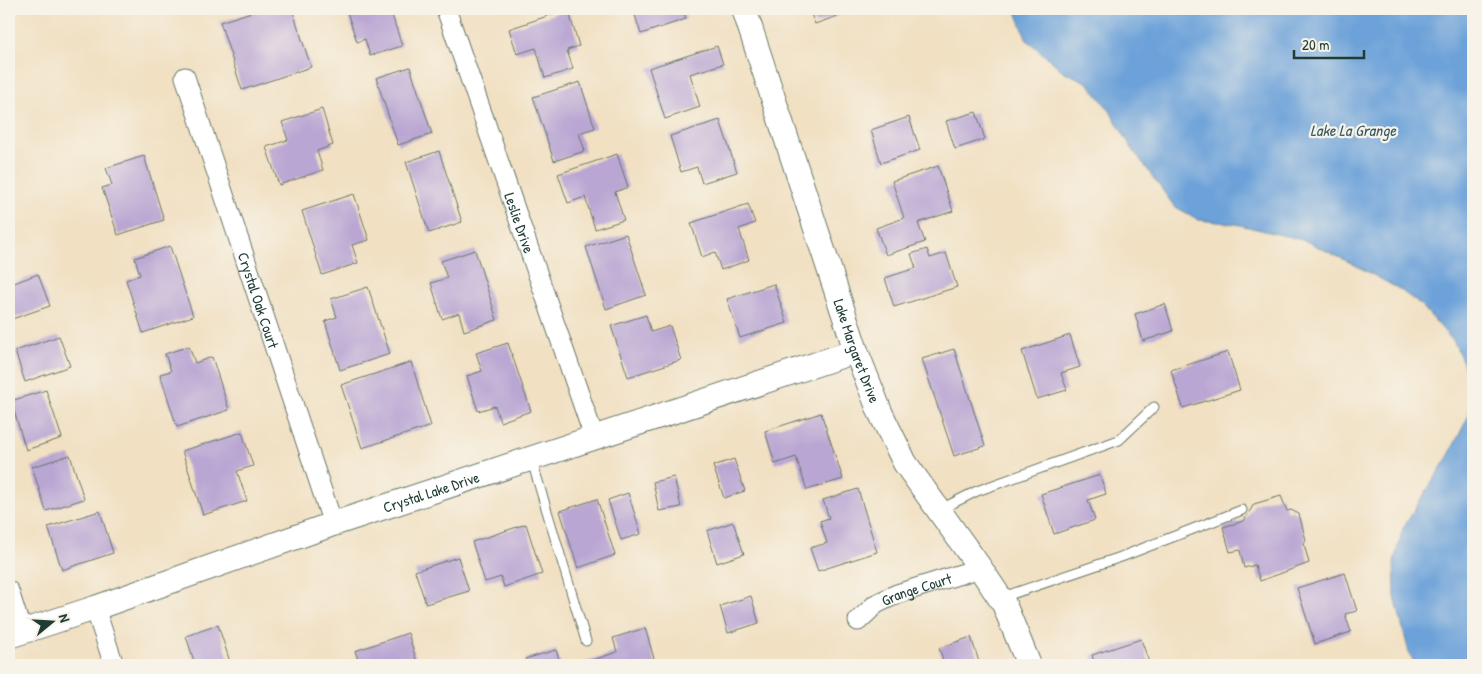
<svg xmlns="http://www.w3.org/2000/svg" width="1482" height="674" viewBox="0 0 1482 674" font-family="'Patrick Hand',sans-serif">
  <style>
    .water { fill: #6ca1d9; stroke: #466f86 }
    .building { fill: #b9a6d3 }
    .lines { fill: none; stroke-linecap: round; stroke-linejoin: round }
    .service-casing { stroke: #687666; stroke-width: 11 }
    .minor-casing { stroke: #687666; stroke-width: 21 }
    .tertiary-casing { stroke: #687666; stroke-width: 26 }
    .service { stroke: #fff; stroke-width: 9 }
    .minor { stroke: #fff; stroke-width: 19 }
    .tertiary { stroke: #fff; stroke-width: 24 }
    .labels { text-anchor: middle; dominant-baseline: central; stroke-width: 4.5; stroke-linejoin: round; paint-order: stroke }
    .street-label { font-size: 15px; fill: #1f3d34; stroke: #f7f3e8 }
    .water-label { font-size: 16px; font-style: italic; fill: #365b66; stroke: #f7f3e8 }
  </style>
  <rect width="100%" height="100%" fill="#f7f3e8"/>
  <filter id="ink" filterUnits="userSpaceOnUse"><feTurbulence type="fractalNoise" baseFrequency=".02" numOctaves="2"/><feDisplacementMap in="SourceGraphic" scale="10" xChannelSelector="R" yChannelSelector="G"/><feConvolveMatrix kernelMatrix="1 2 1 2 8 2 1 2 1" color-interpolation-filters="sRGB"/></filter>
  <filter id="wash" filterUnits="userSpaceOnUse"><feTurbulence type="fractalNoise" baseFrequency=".0096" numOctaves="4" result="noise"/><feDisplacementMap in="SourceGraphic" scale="20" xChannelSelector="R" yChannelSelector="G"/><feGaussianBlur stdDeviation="1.12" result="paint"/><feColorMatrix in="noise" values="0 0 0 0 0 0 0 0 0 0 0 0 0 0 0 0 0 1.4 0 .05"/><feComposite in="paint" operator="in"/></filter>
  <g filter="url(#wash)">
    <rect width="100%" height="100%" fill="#f1e0c2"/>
    <path class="water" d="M1015,9H1473V665H1416L1409,653L1395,597L1394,562L1403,528L1449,455L1469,415L1471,392L1464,365L1454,342L1422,306L1399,289L1353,264L1306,241L1236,224L1199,220L1174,206L1131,147L1110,111L1088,83L1063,71L1027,40Z"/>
    <g id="blocks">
      <path class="building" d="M261,9H292L311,67L242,90L220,22Z
        M346,9H390L402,46L370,56L365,39L357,42Z
        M568,9L579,46L567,50L573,69L545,78L536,48L517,54L509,29Z
        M633,9H683L686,19L641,34Z
        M809,9H857L815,24Z
        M717,46L723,64L690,74L700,107L665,119L649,68Z
        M410,67L432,134L398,145L376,78Z
        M580,82L595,128L579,133L585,151L554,161L533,97Z
        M322,109L333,145L317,151L323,170L279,185L266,147L288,140L282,122Z
        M976,112L985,139L955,149L946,121Z
        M909,117L920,150L881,163L871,130Z
        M720,120L737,172L702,183L697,167L681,172L670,136Z
        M439,151L462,222L429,233L406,162Z
        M617,154L628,187L615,192L624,220L595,229L585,197L568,203L558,174Z
        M144,156L164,220L118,235L102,188L112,185L106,168Z
        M938,166L953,211L918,223L925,242L886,255L876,228L904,218L892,181Z
        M354,194L369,240L352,245L358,263L322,275L302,211Z
        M748,204L755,223L739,229L749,260L721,270L715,252L702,257L691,223Z
        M626,234L646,295L606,309L586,247Z
        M170,246L193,316L143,333L126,280L140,275L135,258Z
        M927,249L930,258L946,253L957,287L894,307L885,278L916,268L911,254Z
        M475,250L497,320L464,331L459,313L442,319L431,283L447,278L441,261Z
        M38,274L50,306L9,320V285Z
        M774,284L787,323L740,338L727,299Z
        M368,287L390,354L340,370L325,321L337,317L331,299Z
        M1165,304L1173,331L1143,341L1135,314Z
        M646,315L651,332L670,326L681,360L628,377L611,326Z
        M1070,335L1080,367L1061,373L1067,390L1037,399L1022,351Z
        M59,336L70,366L25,382L15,351Z
        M508,343L531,411L500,422L495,406L478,411L467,376L482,371L476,353Z
        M189,346L195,363L212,357L229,410L177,427L160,374L171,371L165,354Z
        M954,349L985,446L954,456L922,359Z
        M1228,352L1240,390L1183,408L1171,370Z
        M411,362L431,426L362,448L341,385Z
        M46,390L62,438L26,450L11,401Z
        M821,413L843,479L807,490L796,457L775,464L765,431Z
        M242,432L253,466L237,471L247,501L203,515L182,451Z
        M70,455L84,499L46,511L32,467Z
        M734,459L745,491L724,498L713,466Z
        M1100,475L1106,494L1088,500L1095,520L1054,534L1041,494Z
        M674,477L681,507L659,511L653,482Z
        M858,489L877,552L818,571L810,548L827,543L820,521L829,518L823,500Z
        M628,493L641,534L621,540L608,500Z
        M1281,496L1287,511L1291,510L1299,514L1306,540L1304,544L1309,563L1260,581L1255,565L1244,568L1240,550L1230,552L1223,527L1244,521L1254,504Z
        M597,499L615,555L578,568L560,511Z
        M100,511L113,553L62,570L48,527Z
        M733,522L744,554L717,563L707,531Z
        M526,524L542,574L504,587L501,577L485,582L472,542Z
        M458,557L469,591L426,604L415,571Z
        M1345,573L1357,611L1345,614L1351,632L1315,644L1297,588Z
        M751,596L759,623L728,633L720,606Z
        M218,625L231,665H192L195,664L186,636Z
        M645,628L656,665H578L617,652L613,638Z
        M408,633L418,665H360L355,651Z
        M971,637L980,665H927L943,660L939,648Z
        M1141,639L1150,665H1095L1092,655Z
        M556,650L561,665H527L525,659Z"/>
    </g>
  </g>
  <g filter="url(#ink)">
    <use href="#blocks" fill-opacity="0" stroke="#687666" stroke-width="1"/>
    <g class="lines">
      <g class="service-casing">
        <path id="service" d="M531,458L586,641
          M939,510L977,491L1119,440L1154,407
          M1000,598L1121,557L1242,510"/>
      </g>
      <g class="minor-casing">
        <g id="minor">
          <path id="s1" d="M446,9L594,437"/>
          <path id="s2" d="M185,77L333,524"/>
          <path d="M9,591L22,632"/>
          <path d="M95,608L114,665"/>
          <path id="s3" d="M858,621L876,604L897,594L980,568"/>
        </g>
      </g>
      <g class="tertiary-casing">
        <g id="tertiary">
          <path id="s4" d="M744,9L856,351L880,412L905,463L980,568L1004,604L1029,665"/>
          <path id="s5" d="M9,636L95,608L333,524L856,351"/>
        </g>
      </g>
      <use href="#service" class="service"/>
      <use href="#minor" class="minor"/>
      <use href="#tertiary" class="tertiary"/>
    </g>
  </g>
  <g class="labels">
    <g class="street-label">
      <text stroke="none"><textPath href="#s1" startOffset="226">Leslie Drive</textPath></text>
      <text stroke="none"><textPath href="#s2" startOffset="235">Crystal Oak Court</textPath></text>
      <text stroke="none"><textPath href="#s4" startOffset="360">Lake Margaret Drive</textPath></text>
      <text stroke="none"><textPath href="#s5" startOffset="446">Crystal Lake Drive</textPath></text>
      <text stroke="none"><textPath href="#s3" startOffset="68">Grange Court</textPath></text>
    </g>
    <g class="water-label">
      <text x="1353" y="130">Lake La Grange</text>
    </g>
  </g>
  <rect width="1482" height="674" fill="none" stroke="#f7f3e8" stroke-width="30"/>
  <g transform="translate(52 622) rotate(72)" stroke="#f7f3e8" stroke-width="4" paint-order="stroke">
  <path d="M0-4L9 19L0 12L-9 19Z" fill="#1f3d34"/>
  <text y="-8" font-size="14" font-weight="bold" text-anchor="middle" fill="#1f3d34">N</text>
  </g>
  <path d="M1294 50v8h70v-8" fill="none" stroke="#1f3d34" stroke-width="2.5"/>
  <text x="1302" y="50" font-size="15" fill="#1f3d34" stroke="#f7f3e8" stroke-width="4" paint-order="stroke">20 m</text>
</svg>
